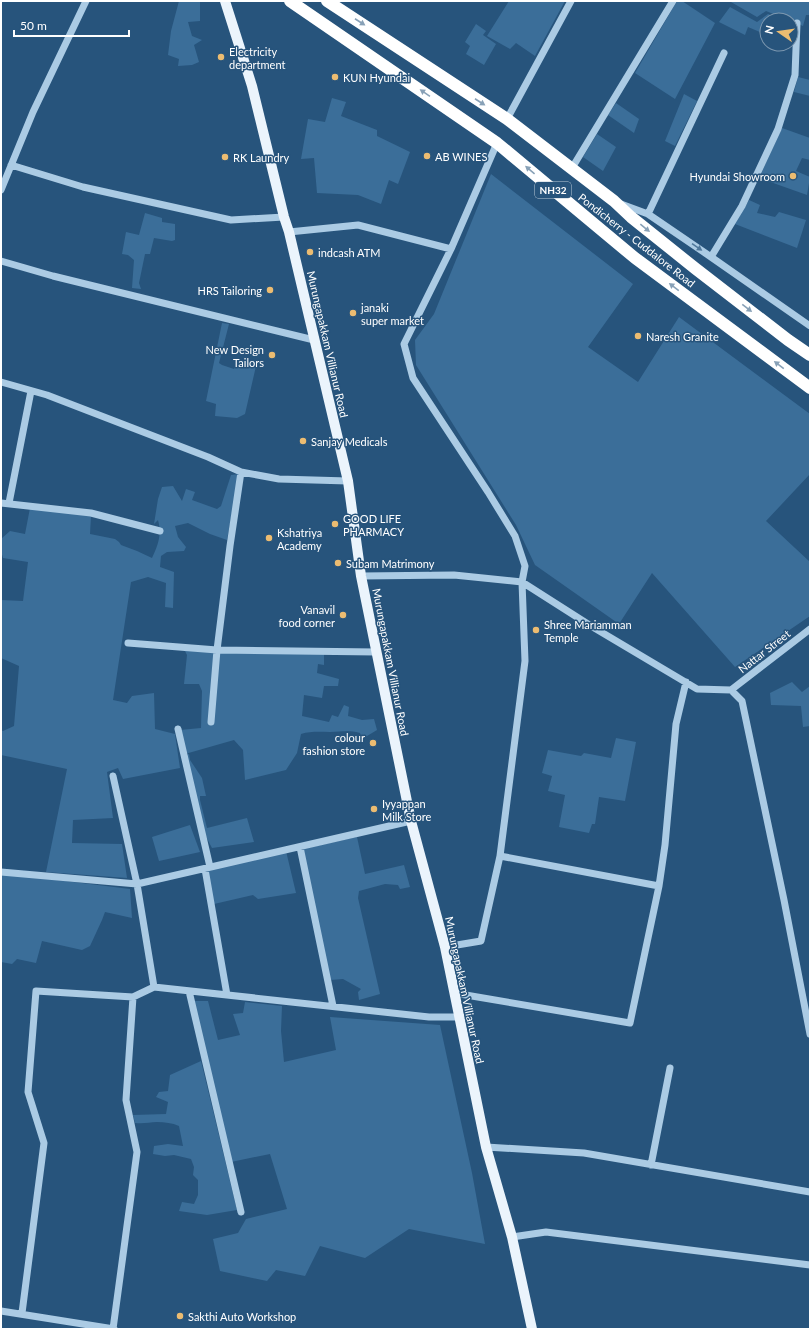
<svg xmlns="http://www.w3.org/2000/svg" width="811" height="1330" viewBox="0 0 811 1330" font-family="Lato,sans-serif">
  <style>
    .green { fill: #3b6e99 }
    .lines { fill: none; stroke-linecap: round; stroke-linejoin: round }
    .minor { stroke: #abcbe4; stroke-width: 7 }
    .major { stroke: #ebf4fc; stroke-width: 10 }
    .highway { stroke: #fff; stroke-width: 12 }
    .oneway { fill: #88a1b7 }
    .oneway2 { fill: #4f789b }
    .poi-dot { fill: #ecbc71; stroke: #27547c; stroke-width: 1.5 }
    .labels { text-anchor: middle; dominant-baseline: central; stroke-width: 3; stroke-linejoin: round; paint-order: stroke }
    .shield { fill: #27547c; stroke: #beccd8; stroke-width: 1 }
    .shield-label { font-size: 10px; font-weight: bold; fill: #fff }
    .poi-label { font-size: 11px; fill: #fff; stroke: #27547c; text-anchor: start }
    .street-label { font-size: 11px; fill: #fff; stroke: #27547c }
  </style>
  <rect width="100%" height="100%" fill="#27547c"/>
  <path class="green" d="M179,1H200V21L188,22L192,36L202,40L194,45L199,62L192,65L178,66L179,59L168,55L171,31Z
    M509,1H565L535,56L516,43L510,49L487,36Z
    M677,1H682L715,23L675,99L635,73Z
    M732,1H810V15H806L803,26L766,11L757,17L731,2Z
    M730,7L757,22L768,14L782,20H767V35L748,27L745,35L719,22Z
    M476,24L486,31L483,35L496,44L484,65L466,54L470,46L465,42Z
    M798,77L810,80V96L794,92Z
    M684,94L697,101L675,146L665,141Z
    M332,98L346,102L341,116L377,130V136L410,152L398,184L389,180L381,204L358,195L317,193L314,158L301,159L308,119L325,122Z
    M616,103L639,119L634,133L608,115Z
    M782,128L810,138V160L802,158L796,171L810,177L807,195L759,178Z
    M597,134L616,147L603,171L583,157Z
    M491,174L633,284L588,347L638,382L679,317L810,414V474L766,521L810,562V616L735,667L652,573L619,624L535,565L516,525L416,365L415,340L434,314Z
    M749,200L760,205L757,213L775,217L779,212L806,220L797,248L735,224Z
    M145,213L162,218V222L175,224V240L172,241L154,238L150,254H145L139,283L141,289L132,288L134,260L128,255L122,254L126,232L139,235Z
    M222,323L229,324L219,363L222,365L234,369L236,364L256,366L245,414L237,418L215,416L216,404L206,401Z
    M239,474L227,540L210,534L188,523L175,526L178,537L186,547L184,551L167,552L161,556L160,567L174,572L173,608L165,607L166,583L148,577L131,582L113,700L127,703L132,696L154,693L155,729L175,734L180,768L123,779L118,768L107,772L113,818L73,820L72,843L122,844L127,878L46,872L67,769L1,755V730L3,731L14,726L19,666L1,658V600L23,601L28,562L3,558L1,551V539L10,531L25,534L30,508L91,516L90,534L115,539L119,542L121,545L137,551L152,558C158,545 162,535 158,520L154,524L158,499L162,487L173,486L182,501L186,489L195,492L192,500L217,509L221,506L231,475Z
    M184,649L219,651L324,653V665L318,664L317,673L339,679L338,686H324L322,698L304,695L302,716L329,722L332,715L338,717L344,705L349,707L348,716L362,720L374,719L377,730L362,739L360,733C348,730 342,732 330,732C320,732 311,731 301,734L297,753L286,770L245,780L243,750L234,740L185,754L180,730L201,728L202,691L199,684H184L187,655Z
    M792,682L802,692L810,686V726L803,727L801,706L771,705L770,693Z
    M616,738L636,742L625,801L599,797L595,824H592L589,833L559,827L565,795L548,791L552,776L542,773L548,750L581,756L584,753L611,758Z
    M189,754L190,760L202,778L206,796H200V800L207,828L247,818L254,842L212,848L203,831L185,756Z
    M190,825L200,852L159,861L152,837Z
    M357,837L365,874L404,865L410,887L400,889L398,885L385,884L359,891L358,898L380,994L359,1000L358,992L361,989L343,979L330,980L303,849Z
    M286,851L296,893L258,899L253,895L214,904L207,870Z
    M1,873L130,889L132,918L105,912L102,920L90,946L82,950L42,941L36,963L17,959L12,964L1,962Z
    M193,1001H208L218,1040L240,1035L233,1014L243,1013L245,1002L282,1006L281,1031L284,1062L336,1050L330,1017L440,1025L472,1173L485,1244L409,1229L365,1258L320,1246L305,1276L276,1270L267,1281L220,1271L213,1239L238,1233L246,1219L287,1209L270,1154L231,1162Z
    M201,1061L237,1210L207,1215L179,1211L182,1202L194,1204L198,1195V1180L193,1175L194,1167L191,1159L174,1155L165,1156L153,1154L154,1146L168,1144L183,1146L179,1126C172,1123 165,1122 157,1122C149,1122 145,1124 135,1123L133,1115L166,1114L168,1102L156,1097L159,1092L168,1091L170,1075Z"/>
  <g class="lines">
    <path class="minor" d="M507,119L571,1
      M11,165L83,187L231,220L284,217
      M572,168L673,1
      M1,190L33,112L86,1
      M621,204L648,214L711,257L810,326
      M648,214L724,53
      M289,232L358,225L451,249
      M711,257L742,206L778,129L795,75L797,23
      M1,261L53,276L314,340
      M1,382L47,395L208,457L241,472L279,479L348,481
      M1,503L91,513L160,531
      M9,503L31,391
      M361,576L454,575L522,582L591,626L697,689L731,690L742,701L784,900L810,1034
      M128,643L217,650L230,546L241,472
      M731,690L810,629
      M211,722L217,650L376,652
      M178,729L210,867
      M113,776L137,884L154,987
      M300,847L333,1006
      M500,856L659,886
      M205,869L227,995
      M1,872L137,884L411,821
      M445,947L481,941L500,856L525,661L522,582L525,566L515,536L488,492L413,378L404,344L451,249L497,143
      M189,991L241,1212
      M454,993L630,1023L659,886L665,845L676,724L686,682
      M486,1147L584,1153L810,1192
      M651,1165L670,1068
      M512,1237L546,1232L810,1265
      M1,1311L114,1329
      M22,1313L44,1143L28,1092L36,991L133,997L154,987L429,1017H459
      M113,1329L137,1152L126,1100L133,997"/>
    <path class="major" d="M225,1L252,86L284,217L289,232L348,481L361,576L411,821L445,947L486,1147L512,1237L532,1329"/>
    <path class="highway" d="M290,1L497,143L635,258L810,388
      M327,1L507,119L614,201L631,217L696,269L788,340L810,355"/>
  </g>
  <defs><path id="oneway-solid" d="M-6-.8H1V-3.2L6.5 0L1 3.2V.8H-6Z"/></defs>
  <g class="oneway">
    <use href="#oneway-solid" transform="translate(360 22) rotate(33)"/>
    <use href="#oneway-solid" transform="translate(425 93) rotate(-146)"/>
    <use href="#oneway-solid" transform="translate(480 102) rotate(33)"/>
    <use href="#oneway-solid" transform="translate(530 170) rotate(-140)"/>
    <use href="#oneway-solid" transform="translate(645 228) rotate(39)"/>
    <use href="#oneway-solid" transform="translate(674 287) rotate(-143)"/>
    <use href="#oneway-solid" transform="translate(747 308) rotate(38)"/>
    <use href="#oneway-solid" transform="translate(779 365) rotate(-143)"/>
  </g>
  <use class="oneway2" href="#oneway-solid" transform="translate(697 247) rotate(34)"/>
  <g class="poi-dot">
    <circle cx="221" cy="57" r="4"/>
    <circle cx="335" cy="77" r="4"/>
    <circle cx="427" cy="156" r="4"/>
    <circle cx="225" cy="157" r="4"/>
    <circle cx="793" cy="176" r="4"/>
    <circle cx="310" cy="252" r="4"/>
    <circle cx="270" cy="290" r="4"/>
    <circle cx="353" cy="313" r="4"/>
    <circle cx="638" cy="336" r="4"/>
    <circle cx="272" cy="355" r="4"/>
    <circle cx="303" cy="441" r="4"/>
    <circle cx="335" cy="524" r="4"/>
    <circle cx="269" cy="538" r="4"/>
    <circle cx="338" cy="563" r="4"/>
    <circle cx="343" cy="615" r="4"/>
    <circle cx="536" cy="630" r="4"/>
    <circle cx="373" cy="743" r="4"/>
    <circle cx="374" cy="809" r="4"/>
    <circle cx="180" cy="1316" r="4"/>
  </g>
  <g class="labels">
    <rect class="shield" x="535" y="182" width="36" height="16" rx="3"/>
    <g class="shield-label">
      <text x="553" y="190">NH32</text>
    </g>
    <g class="poi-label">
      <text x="229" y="51">Electricity<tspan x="229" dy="13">department</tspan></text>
      <text x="343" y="77">KUN Hyundai</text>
      <text x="435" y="156">AB WINES</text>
      <text x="233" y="157">RK Laundry</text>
      <text x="785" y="176" text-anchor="end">Hyundai Showroom</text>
      <text x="318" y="252">indcash ATM</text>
      <text x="262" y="290" text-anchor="end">HRS Tailoring</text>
      <text x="361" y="307">janaki<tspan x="361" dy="13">super market</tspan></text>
      <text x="646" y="336">Naresh Granite</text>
      <text x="264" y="349" text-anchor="end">New Design<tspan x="264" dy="13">Tailors</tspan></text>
      <text x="311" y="441">Sanjay Medicals</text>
      <text x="343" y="518">GOOD LIFE<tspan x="343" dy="13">PHARMACY</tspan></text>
      <text x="277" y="532">Kshatriya<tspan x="277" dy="13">Academy</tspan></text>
      <text x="346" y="563">Subam Matrimony</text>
      <text x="335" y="609" text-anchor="end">Vanavil<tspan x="335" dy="13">food corner</tspan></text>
      <text x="544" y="624">Shree Mariamman<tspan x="544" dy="13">Temple</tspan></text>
      <text x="365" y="737" text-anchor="end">colour<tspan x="365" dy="13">fashion store</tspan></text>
      <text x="382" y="803">Iyyappan<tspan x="382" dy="13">Milk Store</tspan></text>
      <text x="188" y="1316">Sakthi Auto Workshop</text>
    </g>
    <g class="street-label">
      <text transform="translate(637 240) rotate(38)">Pondicherry - Cuddalore Road</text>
      <text transform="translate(328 344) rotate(77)">Murungapakkam Villianur Road</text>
      <text transform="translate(764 651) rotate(-38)">Nattar Street</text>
      <text transform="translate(391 662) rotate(79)">Murungapakkam Villianur Road</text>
      <text transform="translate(465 990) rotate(78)">Murungapakkam Villianur Road</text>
    </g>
  </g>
  <rect width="811" height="1330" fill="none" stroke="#ffffff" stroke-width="4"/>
  <g transform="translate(779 32) rotate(283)"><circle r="19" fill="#27547c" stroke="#7d98b0"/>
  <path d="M0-3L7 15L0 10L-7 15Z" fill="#ecbc71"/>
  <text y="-6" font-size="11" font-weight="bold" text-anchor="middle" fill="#ffffff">N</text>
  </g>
  <path d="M14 30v6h115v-6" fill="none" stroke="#ffffff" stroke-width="2"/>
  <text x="20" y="30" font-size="12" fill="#ffffff" stroke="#27547c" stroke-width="3" paint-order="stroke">50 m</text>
</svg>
